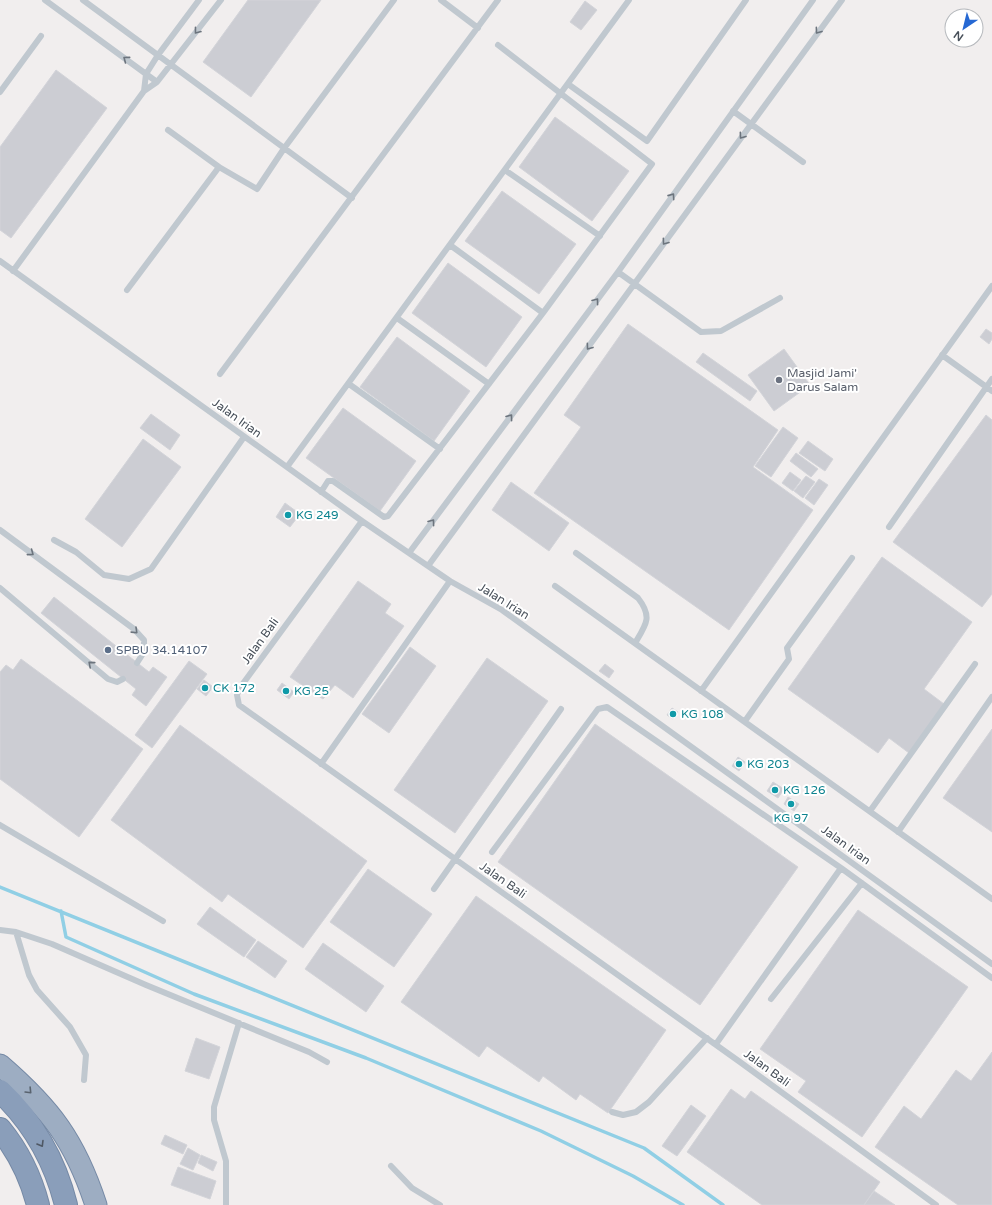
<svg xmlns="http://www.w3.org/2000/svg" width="992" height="1205" viewBox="0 0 992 1205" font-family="'Varela Round',sans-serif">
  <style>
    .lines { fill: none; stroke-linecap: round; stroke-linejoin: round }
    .stream { stroke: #90cfe5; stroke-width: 3.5 }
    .building { fill: #cccdd3; stroke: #d3d4d9 }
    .trunk-casing { stroke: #7589a5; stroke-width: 23 }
    .motorway-casing { stroke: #7589a5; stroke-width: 24 }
    .service { stroke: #c0c8cf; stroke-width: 6 }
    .trunk { stroke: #9dadc2; stroke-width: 21 }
    .motorway { stroke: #8a9eba; stroke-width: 22 }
    .oneway { stroke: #6c747d }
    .oneway2 { stroke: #59636f }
    .oneway3 { stroke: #4f5864 }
    .worship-dot { fill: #6b7280; stroke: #fff; stroke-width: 1.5 }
    .culture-dot { fill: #0f9aa8; stroke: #fff; stroke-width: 1.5 }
    .service-dot { fill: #5c6f8a; stroke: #fff; stroke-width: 1.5 }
    .labels { text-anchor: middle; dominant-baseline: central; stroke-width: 4; stroke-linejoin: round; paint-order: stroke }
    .worship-label { font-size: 12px; fill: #5b616d; stroke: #fff; text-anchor: start }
    .street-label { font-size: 12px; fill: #48505a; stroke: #fff }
    .culture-label { font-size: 12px; fill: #0d838f; stroke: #fff; text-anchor: start }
    .service-label { font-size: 12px; fill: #4e5e75; stroke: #fff; text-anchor: start }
  </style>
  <rect width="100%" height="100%" fill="#f1eeee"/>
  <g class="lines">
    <path class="stream" d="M0,887L644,1148L723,1205
      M61,911L66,937L194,994L366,1058L541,1131L633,1176L683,1205"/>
  </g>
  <path class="building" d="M248,0H321L251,97L203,62Z
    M585,1L597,10L581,30L570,22Z
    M56,70L107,108L11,238L0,230V147Z
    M555,117L629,171L592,221L519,167Z
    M502,191L576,244L539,294L465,241Z
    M448,263L522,317L486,367L412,313Z
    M628,324L778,430L753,467L813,510L729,630L534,493L581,427L564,415Z
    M986,329L992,333V339L989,344L980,337Z
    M397,337L470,391L434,441L360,387Z
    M784,349L810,385L774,411L748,375Z
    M703,353L757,391L750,401L696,362Z
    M343,408L416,461L380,511L306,458Z
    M151,414L180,435L170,450L140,428Z
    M986,415L992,420V594L982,607L893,542Z
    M783,427L798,438L771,477L755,466Z
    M143,439L181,467L122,547L85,519Z
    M808,441L833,459L825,471L799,453Z
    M796,453L818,469L811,477L790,461Z
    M790,472L801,480L793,491L782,483Z
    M806,476L815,482L803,498L794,491Z
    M819,479L828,485L814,505L805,498Z
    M511,482L569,523L549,551L492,510Z
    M285,503L300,514L290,527L276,517Z
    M882,557L972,622L924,689L944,704L909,753L889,738L878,753L788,689Z
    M358,581L391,604L385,613L404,626L353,698L335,685L323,699L290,677Z
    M54,597L149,672L153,667L167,677L146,706L132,695L136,689L41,613Z
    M410,647L436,666L389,733L362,714Z
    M487,658L548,701L455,833L394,790Z
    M21,659L143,749L79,837L0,779V672L6,665L13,670Z
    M189,661L207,674L152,748L135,735Z
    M605,664L614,671L609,678L599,671Z
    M204,680L213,687L206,696L197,689Z
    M282,683L294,692L289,699L277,690Z
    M672,708L678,712L673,719L667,715Z
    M595,724L798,867L700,1005L498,862Z
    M180,725L367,861L303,948L228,894L222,902L111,820Z
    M992,729V832L943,798Z
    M738,757L745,762L739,771L732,766Z
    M773,782L784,789L778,798L767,791Z
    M788,797L799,804L794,811L784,804Z
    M368,869L432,914L394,967L330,922Z
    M476,896L666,1030L608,1113L580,1094L576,1100L543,1076L539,1082L487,1046L479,1057L401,1002Z
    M210,907L256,940L244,957L197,924Z
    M858,910L968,987L862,1137L798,1092L806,1081L760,1049Z
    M258,941L287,961L275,978L246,957Z
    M323,943L384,986L366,1012L305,969Z
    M196,1038L220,1047L209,1079L185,1071Z
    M992,1052V1205H958L875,1147L904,1106L921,1119L956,1070L971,1081Z
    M731,1089L745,1099L751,1091L880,1182L864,1205H762L687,1152Z
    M691,1105L706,1116L677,1156L662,1146Z
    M165,1135L187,1145L183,1154L161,1144Z
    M188,1148L200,1155L193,1170L180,1164Z
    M201,1155L217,1162L213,1171L198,1163Z
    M178,1167L216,1181L210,1199L171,1185Z
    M874,1191L895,1205H864Z"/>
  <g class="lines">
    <g class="trunk-casing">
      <path id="trunk" d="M0,1065C51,1109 75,1141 96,1205"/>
    </g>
    <g class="motorway-casing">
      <path id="motorway" d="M0,1091C33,1122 55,1161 66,1205
        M0,1129C18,1151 31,1178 38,1205"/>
    </g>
    <path class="service" d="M45,0L157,82
      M83,0L352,198
      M441,0L478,28
      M568,84L647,141L746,0
      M144,91L146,74L158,55L199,0
      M0,92L41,36
      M733,111L803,162
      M168,130L219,167L257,189L285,147L394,0
      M505,170L600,236
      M450,245L543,313L652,164L498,45
      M0,261L362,521L450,581L502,610L992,964
      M13,271L144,91L157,82L221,0
      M618,272L701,332L721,331L780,298
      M127,290L219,167
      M397,318L489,384
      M942,355L992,391
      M220,374L498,0
      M349,384L440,449
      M287,467L629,0
      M321,492L328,481H333L384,517L388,516L543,313
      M362,521L239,689L237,695L239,705L740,1062L936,1205
      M889,527L992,379
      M0,530L134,629L144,640V652L137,663
      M54,540L76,552L104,575L129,579L151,569L244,437
      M409,553L618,272L813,0
      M576,553L638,598C653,617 646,625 635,643
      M428,566L842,0
      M555,586L992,899
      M0,588L108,679L117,682L123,679
      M701,691L992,286
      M745,721L789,659L787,648L852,558
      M321,764L450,581
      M870,811L975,664
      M0,825L163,921
      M898,832L992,697
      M492,852L598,709L607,707L841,868L992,978
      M434,889L561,709
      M0,930L16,932L29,975L37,990L70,1027L86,1055L84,1080
      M16,932L52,944L146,985L309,1052L327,1062
      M771,999L862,883
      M716,1044L841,868
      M612,1112L623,1115L636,1112L649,1102L707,1038
      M391,1166L412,1188L440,1205
      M226,1205V1161L214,1120V1107L239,1023"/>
    <use href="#trunk" class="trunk"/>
    <use href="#motorway" class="motorway"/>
  </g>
  <defs><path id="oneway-chevron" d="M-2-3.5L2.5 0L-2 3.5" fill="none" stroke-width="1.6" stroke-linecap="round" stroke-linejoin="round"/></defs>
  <g class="oneway">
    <use href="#oneway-chevron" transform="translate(197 31) rotate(128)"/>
    <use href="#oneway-chevron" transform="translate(818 31) rotate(126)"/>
    <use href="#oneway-chevron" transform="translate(126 59) rotate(-143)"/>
    <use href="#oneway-chevron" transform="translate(742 136) rotate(126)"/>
    <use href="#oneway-chevron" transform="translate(672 196) rotate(-55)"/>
    <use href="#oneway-chevron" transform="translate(665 242) rotate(126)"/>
    <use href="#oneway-chevron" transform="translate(596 301) rotate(-53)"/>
    <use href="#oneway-chevron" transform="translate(589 347) rotate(126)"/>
    <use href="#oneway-chevron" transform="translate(510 417) rotate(-53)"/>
    <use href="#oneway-chevron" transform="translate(432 522) rotate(-53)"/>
    <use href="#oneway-chevron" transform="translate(31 553) rotate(37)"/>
    <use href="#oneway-chevron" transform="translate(135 631) rotate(44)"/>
    <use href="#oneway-chevron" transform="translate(91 664) rotate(-139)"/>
  </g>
  <use class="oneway2" href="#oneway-chevron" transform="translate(29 1091) rotate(46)"/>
  <use class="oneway3" href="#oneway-chevron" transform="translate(41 1144) rotate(59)"/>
  <circle class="worship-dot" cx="779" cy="380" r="4"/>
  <g class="culture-dot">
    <circle cx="288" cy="515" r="4"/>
    <circle cx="205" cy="688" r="4"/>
    <circle cx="286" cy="691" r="4"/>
    <circle cx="673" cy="714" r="4"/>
    <circle cx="739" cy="764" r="4"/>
    <circle cx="775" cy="790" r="4"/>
    <circle cx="791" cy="804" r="4"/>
  </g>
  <circle class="service-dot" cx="108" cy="650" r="4"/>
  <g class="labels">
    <g class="worship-label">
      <text x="787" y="373">Masjid Jami'<tspan x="787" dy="14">Darus Salam</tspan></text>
    </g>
    <g class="street-label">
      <text transform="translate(237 418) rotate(36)">Jalan Irian</text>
      <text transform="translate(504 601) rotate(32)">Jalan Irian</text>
      <text transform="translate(260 641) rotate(-54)">Jalan Bali</text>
      <text transform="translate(846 845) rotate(36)">Jalan Irian</text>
      <text transform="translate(503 880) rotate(35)">Jalan Bali</text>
      <text transform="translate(767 1068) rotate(36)">Jalan Bali</text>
    </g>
    <g class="culture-label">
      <text x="296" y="515">KG 249</text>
      <text x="213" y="688">CK 172</text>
      <text x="294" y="691">KG 25</text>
      <text x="681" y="714">KG 108</text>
      <text x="747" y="764">KG 203</text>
      <text x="783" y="790">KG 126</text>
      <text x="791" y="818" text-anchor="middle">KG 97</text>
    </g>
    <g class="service-label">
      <text x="116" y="650">SPBU 34.14107</text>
    </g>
  </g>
  <g transform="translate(964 28) rotate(215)"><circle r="19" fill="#ffffff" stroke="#b6b9bd"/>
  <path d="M0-3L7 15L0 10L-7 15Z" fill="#2668d3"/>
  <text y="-6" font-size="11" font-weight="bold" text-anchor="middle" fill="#48505a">N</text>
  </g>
</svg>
